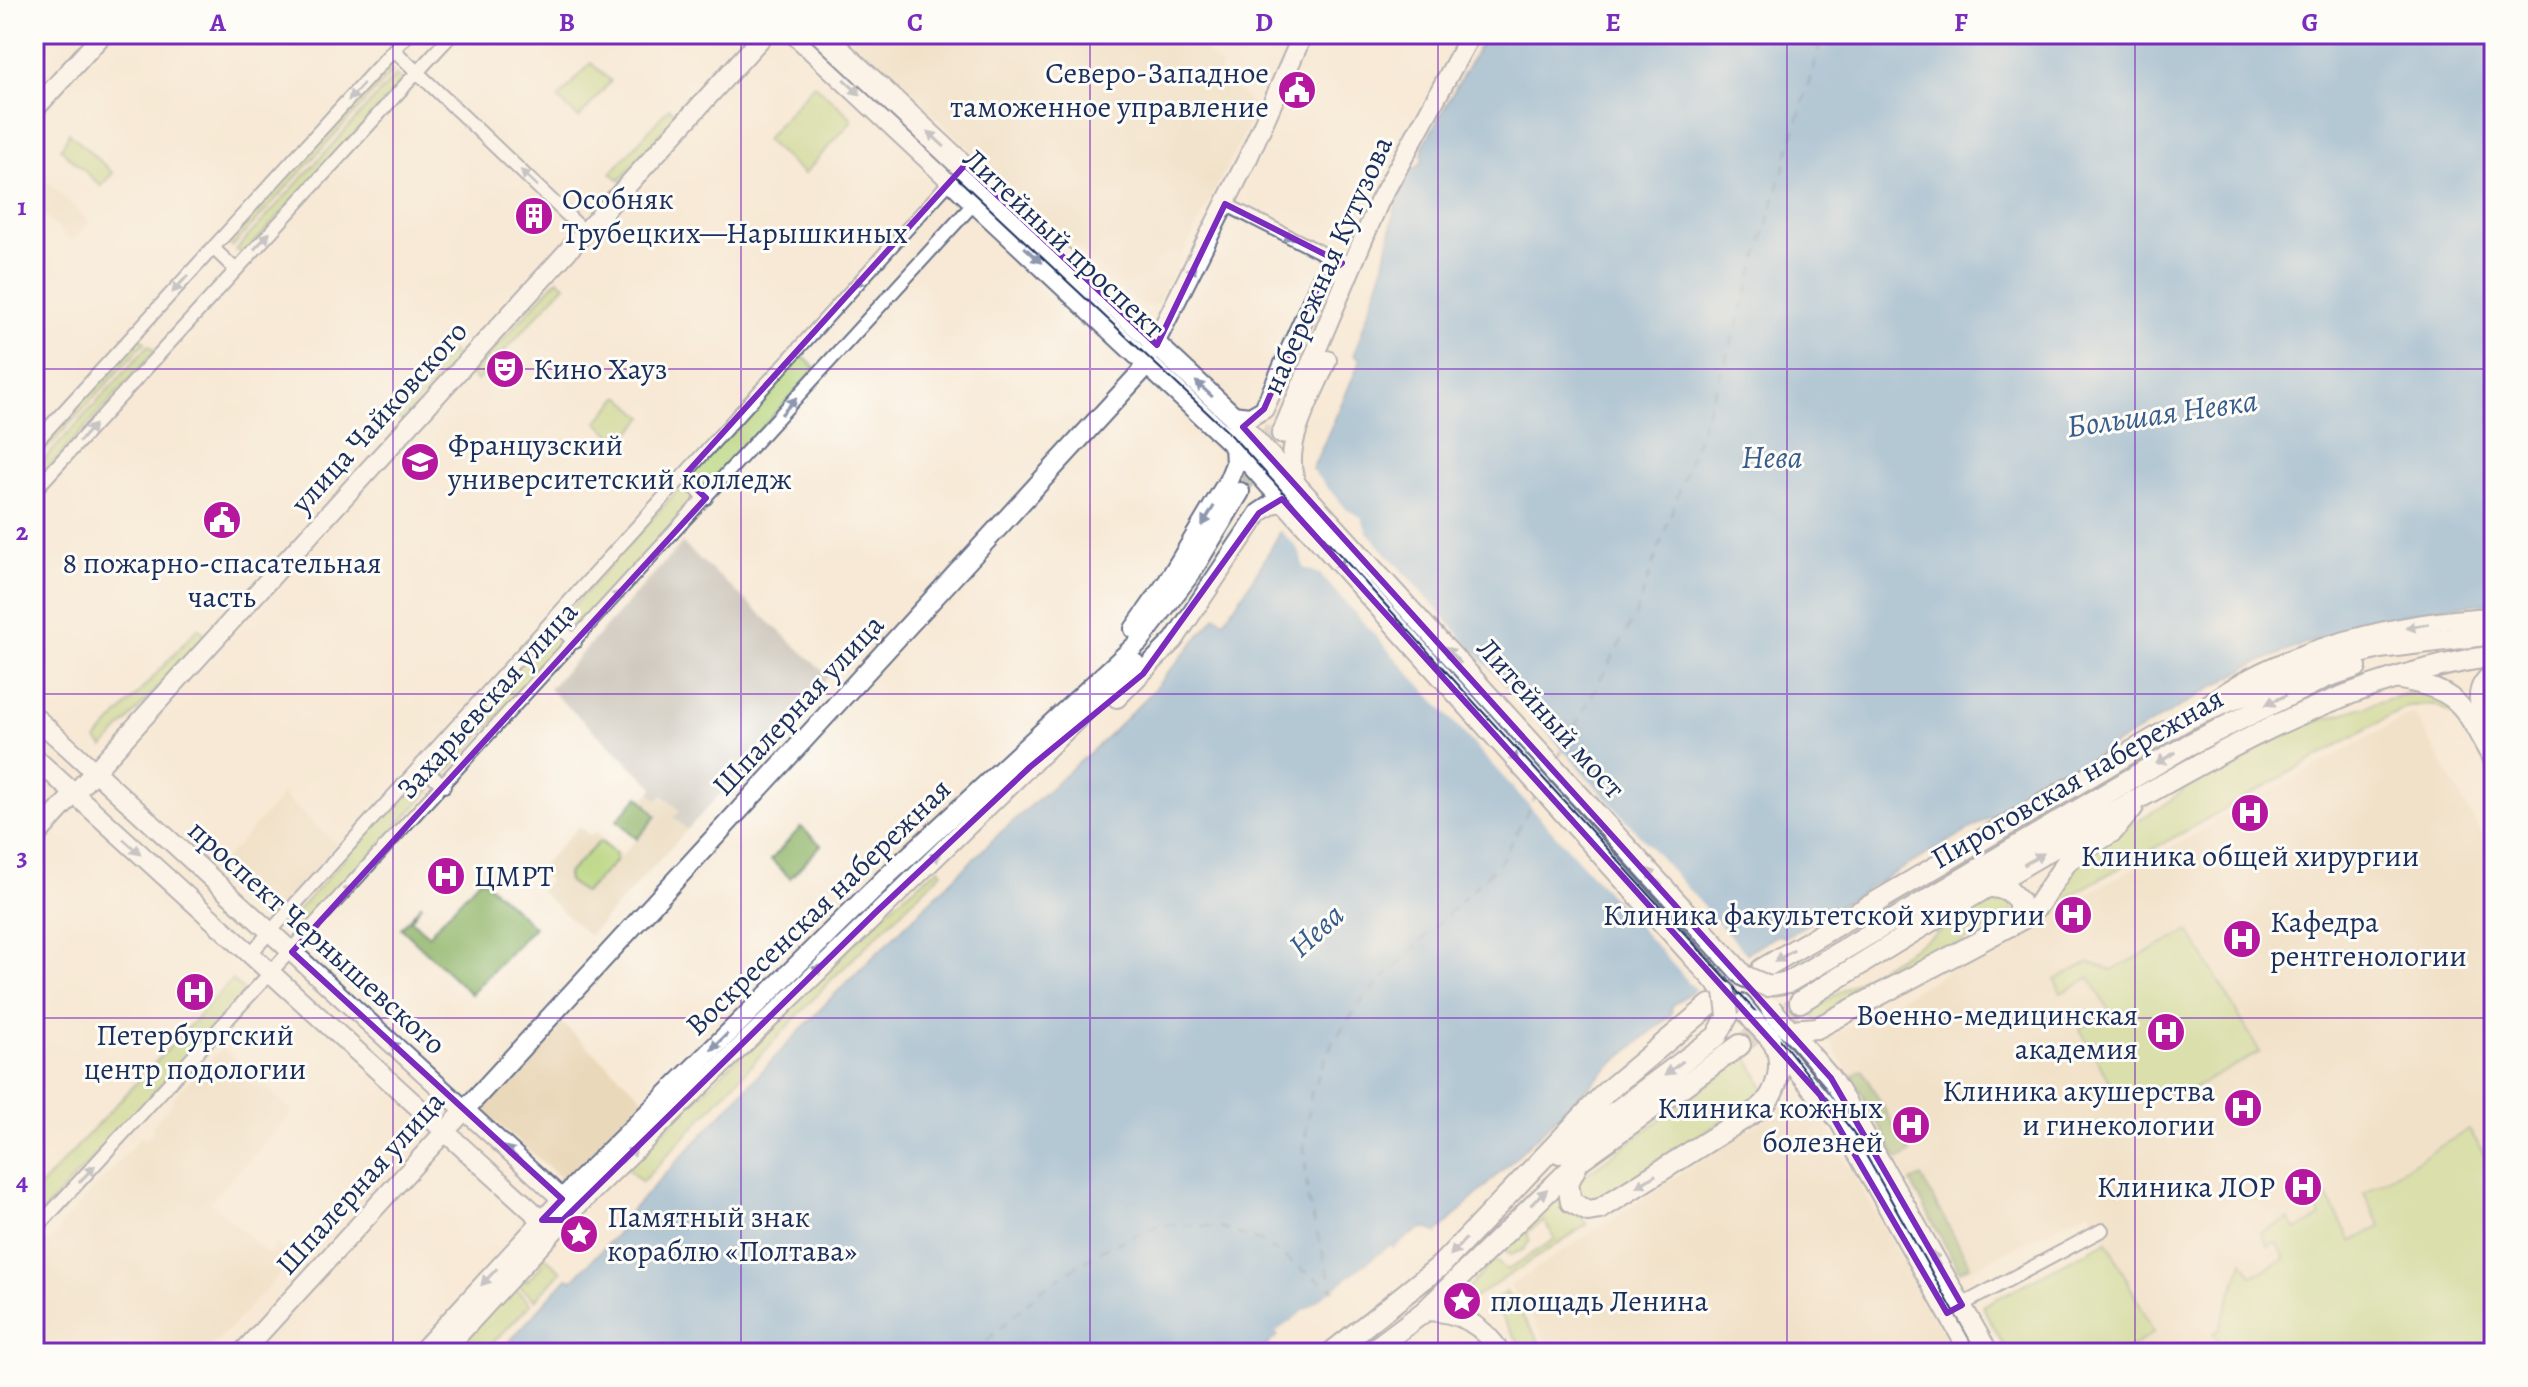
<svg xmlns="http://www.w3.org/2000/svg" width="2528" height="1387" viewBox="0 0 2528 1387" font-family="Alegreya,serif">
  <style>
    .built { fill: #ead8ba }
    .industrial { fill: #cac3b8 }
    .green { fill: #b6d379; stroke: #68816c; stroke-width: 2 }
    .forest { fill: #90b569; stroke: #567264; stroke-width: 2 }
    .water { fill: #629fd3; stroke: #3e6798; stroke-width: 2 }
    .pier { fill: #f7e9d5 }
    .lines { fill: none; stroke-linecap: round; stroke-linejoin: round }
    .ferry { stroke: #375c8d; stroke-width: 2; stroke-dasharray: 10 8; stroke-linecap: butt }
    .secondary-tunnel { stroke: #cbc4bd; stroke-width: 18; stroke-dasharray: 18 9; stroke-linecap: butt }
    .primary-tunnel { stroke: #cbc4bd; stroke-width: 20; stroke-dasharray: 20 10; stroke-linecap: butt }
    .street-casing { stroke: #687088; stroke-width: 16 }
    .secondary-casing { stroke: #687088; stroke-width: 22 }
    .primary-casing { stroke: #687088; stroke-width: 24 }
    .street { stroke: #fff; stroke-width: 12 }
    .secondary { stroke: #fff; stroke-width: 18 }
    .primary { stroke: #fff; stroke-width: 20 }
    .tram { stroke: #1b2f5e; stroke-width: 2 }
    .primary-bridge-casing { stroke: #687088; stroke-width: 24; stroke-linecap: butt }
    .primary-bridge { stroke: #fff; stroke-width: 20 }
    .oneway { fill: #8d97ae }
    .marked { fill: none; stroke: #7b2cbf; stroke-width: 6; stroke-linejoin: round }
    .grid { fill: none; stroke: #7b2cbf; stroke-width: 2; stroke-opacity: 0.55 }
    .labels { text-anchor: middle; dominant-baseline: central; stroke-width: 6; stroke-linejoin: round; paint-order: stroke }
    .poi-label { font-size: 30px; fill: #1b2f5e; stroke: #fdfcf7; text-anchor: start }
    .street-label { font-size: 30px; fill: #1b2f5e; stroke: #fdfcf7 }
    .water-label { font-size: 32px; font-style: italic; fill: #375c8d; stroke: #fdfcf7 }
    .neatline { fill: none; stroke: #7b2cbf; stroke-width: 3 }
    .grid-label { font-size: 26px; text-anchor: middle; font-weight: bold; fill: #7b2cbf }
  </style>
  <rect width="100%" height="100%" fill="#fdfcf7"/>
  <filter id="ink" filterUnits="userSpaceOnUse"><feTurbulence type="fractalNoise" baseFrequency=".0125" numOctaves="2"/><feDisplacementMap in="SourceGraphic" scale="16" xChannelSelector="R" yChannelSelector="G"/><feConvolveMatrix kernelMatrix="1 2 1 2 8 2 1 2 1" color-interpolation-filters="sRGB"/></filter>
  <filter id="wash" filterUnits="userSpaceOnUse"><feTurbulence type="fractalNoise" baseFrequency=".006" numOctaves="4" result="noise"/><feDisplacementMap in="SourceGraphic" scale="32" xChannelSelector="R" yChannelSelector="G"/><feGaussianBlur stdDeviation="1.8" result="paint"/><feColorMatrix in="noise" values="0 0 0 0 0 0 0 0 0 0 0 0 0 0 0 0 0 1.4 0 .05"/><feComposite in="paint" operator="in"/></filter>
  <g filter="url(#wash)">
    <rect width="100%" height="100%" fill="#f7e9d5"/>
    <path class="built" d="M844,34H1188L1223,67L1219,73L1257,108L1157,304L1142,306Z
      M34,169L90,222L71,241L34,206Z
      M2414,712L2494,857V1353H2121L2154,1333L2089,1210L1960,1275L1828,1038Z
      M280,793L337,844L273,914L266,915L216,869L279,799Z
      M650,793L658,800L663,795L680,811L674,819L687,830L589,936L540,891L549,880L538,870L579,826L590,836L595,832L622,856L637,838L617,820L639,796L643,799Z
      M562,1023L646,1100L563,1180L482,1110Z
      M223,1047L293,1112L210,1202L268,1254L277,1244L293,1260L207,1353H34V1254L60,1231L58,1228L142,1136L145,1140L150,1135L154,1130L151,1127L173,1102L171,1100Z
      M1785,1105L1795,1121L1816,1109L1956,1353H1554L1510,1286Z"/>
    <path class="industrial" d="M682,543L829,676L687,830L674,818L680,811L663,795L658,800L650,793L654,787L549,689Z"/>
    <path class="green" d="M591,63L611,81L579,118L558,99Z
      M386,66L392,72L232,247L228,239Z
      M396,75L403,81L244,254L236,250Z
      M814,84L850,116L851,122L804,174L765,140Z
      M669,108L677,115L620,180L611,173Z
      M69,133L113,173L101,186L61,149Z
      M558,279L565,285L477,381L471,375Z
      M139,336L145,342L34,463V450Z
      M149,345L155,351L34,484V471Z
      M450,351L458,358L401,421L393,414Z
      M801,354L816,369L303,929L291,918Z
      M620,396L644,417L621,443L597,422Z
      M198,628L206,635L104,747L96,740Z
      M2411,692L2435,694L2463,720L2436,705L2408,706L2041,912L2086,850L2163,806L2207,772L2303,726Z
      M600,841L615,854L616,861L584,893L568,881L567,874Z
      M939,868L942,872L830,981L642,1182L626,1168L893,905Z
      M1997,896H2008L2014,914L1817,1021L1808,1012Z
      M2189,931L2260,1052L2184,1093L2116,1094L2080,1029L2110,1012L2090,977L2061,993L2055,980L2088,962L2113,970Z
      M232,980L247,994L34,1221V1193Z
      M1747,1055L1765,1091L1761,1096L1592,1204L1576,1194L1579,1182L1584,1176Z
      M2469,1129L2494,1170V1353H2224L2213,1333L2219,1329L2243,1261L2252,1276L2285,1259L2277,1242L2268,1246L2261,1233L2289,1219L2296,1230L2321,1217L2315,1203L2327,1196L2352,1242L2381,1226L2364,1193Z
      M1558,1192L1588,1224L1472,1299L1469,1297L1468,1288L1494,1260L1507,1270L1555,1239L1544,1221L1527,1232L1530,1241L1523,1250L1511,1255L1503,1250Z
      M2107,1241L2154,1333L2121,1353H2008L1982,1306Z
      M544,1256L561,1271L535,1300L518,1285L524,1279L527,1281L543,1264L541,1260Z
      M511,1285L531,1304L483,1353H451Z
      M1506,1292L1547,1353H1526L1496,1309L1498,1298Z"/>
    <path class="forest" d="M639,796L656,816L637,839L617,820Z
      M801,827L821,845L790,878L771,860Z
      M481,878L534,927L471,994L401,928L422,904L411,920L428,935Z
      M1862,1070L1910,1153L1898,1160L1852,1076Z
      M1921,1177L1970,1265L1959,1271L1911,1182Z"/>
    <path class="water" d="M1486,34H2494V603C2409,606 2326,634 2248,667L1785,937L1777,935L1718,971L1672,1006L1671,1015L1609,1067L1437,1233C1421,1221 1406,1239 1393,1249L1390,1246L1277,1332L1279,1336L1257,1353H499L567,1278L573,1280L624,1226L622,1220L830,999L999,834L1105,739L1151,693L1216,616L1224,621C1283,541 1322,450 1361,359L1354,355L1383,269L1395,208L1408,173C1427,160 1420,168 1423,146Z"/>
    <path class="pier" d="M1310,468L1347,510L1361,517L1367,532L1749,957L1697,991L1320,574L1304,568L1299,550L1278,528Z
      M1411,1235L1414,1238L1395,1252H1390L1282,1333V1338L1273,1346L1270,1343L1279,1336L1276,1332L1390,1246L1393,1249Z"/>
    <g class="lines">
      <path class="ferry" d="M1557,759L1635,616L1739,321L1823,34
        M974,1353L1041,1290L1103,1249L1160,1225L1217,1226L1262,1242L1333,1290L1308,1200L1304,1147L1311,1094L1332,1043L1364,998L1501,861L1536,796"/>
    </g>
  </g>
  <g filter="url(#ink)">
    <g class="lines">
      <path class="secondary-tunnel" d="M1240,492L1274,427"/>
      <path class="primary-tunnel" d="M1740,1045L1800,1002"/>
      <g class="street-casing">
        <path id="street" d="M394,50L585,232
          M1225,204L1342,263
          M213,248L236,270
          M34,444L408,34
          M683,477L706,498
          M34,491L452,34
          M552,621L575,642
          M421,765L444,786
          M250,954L954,177
          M34,1231L976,201
          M1956,1308L2102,1230"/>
      </g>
      <g class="secondary-casing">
        <path id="secondary" d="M34,110L103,34
          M1232,415L1250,417L1264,409L1322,278L1342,263
          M1281,434L1379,202L1471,34
          M1297,485C1279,447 1313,397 1327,360
          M1134,629L1168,581L1228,481L1235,464L1234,445
          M2395,679C2463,690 2462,706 2494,762
          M1117,698L1174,640L1259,513L1274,503H1285
          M2209,704C2283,648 2403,621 2494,617
          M34,716L562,1199
          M2491,731C2479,711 2470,688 2494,673
          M34,757L542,1220L552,1222
          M34,838L765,34
          M1790,1030L1831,1078L1853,1113L1989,1353
          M1774,1043L1839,1121L1970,1353
          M1425,1311C1460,1312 1482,1324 1501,1353
          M242,1353L1140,373L1248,158L1303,34
          M420,1353L578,1182L886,877L1139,642L1191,573L1240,492
          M442,1353L573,1210L1135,663"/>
      </g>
      <g class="primary-casing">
        <path id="primary" d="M795,34L1234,445L1725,992
          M823,34L1232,415L1744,976
          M1987,886L2008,890L2019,901V914L2012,925
          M1762,969L2189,718L2321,663L2380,648L2494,634
          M1767,986L1789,982L2188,745L2326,677L2356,667
          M1800,1002C1903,937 2006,875 2111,814C2234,744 2352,676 2494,656
          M1741,1005L1754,1021
          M1787,1027L1790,1030L1817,1028L2022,919L2038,905L2068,860L2113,831L2133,807
          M1560,1153L1717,1036L1728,1015
          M1577,1165L1568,1183L1571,1202L1588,1211L1600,1209L1759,1109C1778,1094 1787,1059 1770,1038
          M1331,1353L1440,1266L1606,1092L1710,1005
          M1369,1353L1425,1311L1579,1161L1740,1045"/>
      </g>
      <use href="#street" class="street"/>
      <use href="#secondary" class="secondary"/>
      <use href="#primary" class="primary"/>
      <path class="tram" d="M804,34L1230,434L1776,1034L1853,1132L1977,1353"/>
      <g class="primary-bridge-casing">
        <path id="primary-bridge" d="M1744,976L1767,986
          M1725,992L1728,1015
          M1771,1009L1787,1027
          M1754,1021L1770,1038"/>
      </g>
      <use href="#primary-bridge" class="primary-bridge"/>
    </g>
    <defs><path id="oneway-solid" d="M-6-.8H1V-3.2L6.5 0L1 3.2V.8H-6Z" transform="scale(2)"/></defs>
    <g class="oneway">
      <use href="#oneway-solid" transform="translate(852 87) rotate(43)"/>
      <use href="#oneway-solid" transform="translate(356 92) rotate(132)"/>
      <use href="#oneway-solid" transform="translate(936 139) rotate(-137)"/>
      <use href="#oneway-solid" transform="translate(529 178) rotate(-136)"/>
      <use href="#oneway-solid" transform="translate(1284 234) rotate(27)"/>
      <use href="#oneway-solid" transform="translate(262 241) rotate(-47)"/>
      <use href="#oneway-solid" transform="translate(1033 255) rotate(43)"/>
      <use href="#oneway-solid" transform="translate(1190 274) rotate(-63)"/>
      <use href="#oneway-solid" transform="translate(862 278) rotate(132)"/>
      <use href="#oneway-solid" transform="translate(180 284) rotate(132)"/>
      <use href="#oneway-solid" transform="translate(1204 389) rotate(-137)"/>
      <use href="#oneway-solid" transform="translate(789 406) rotate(-48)"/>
      <use href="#oneway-solid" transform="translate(87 433) rotate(-48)"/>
      <use href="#oneway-solid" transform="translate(1208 516) rotate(121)"/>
      <use href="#oneway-solid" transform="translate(1337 561) rotate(48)"/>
      <use href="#oneway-solid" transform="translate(614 599) rotate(-48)"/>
      <use href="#oneway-solid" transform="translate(2417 626) rotate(170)"/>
      <use href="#oneway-solid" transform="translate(1453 655) rotate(-133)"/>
      <use href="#oneway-solid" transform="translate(2276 700) rotate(154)"/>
      <use href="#oneway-solid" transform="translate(1511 754) rotate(48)"/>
      <use href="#oneway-solid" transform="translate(2166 758) rotate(150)"/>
      <use href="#oneway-solid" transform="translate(132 847) rotate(42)"/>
      <use href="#oneway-solid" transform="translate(2034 859) rotate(-30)"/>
      <use href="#oneway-solid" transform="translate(932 860) rotate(-43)"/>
      <use href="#oneway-solid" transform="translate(1654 877) rotate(-132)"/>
      <use href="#oneway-solid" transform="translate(345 894) rotate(-48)"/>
      <use href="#oneway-solid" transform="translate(1784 956) rotate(149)"/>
      <use href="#oneway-solid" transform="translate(814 973) rotate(-45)"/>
      <use href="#oneway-solid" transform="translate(719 1042) rotate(135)"/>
      <use href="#oneway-solid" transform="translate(398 1049) rotate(-138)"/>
      <use href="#oneway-solid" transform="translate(1674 1068) rotate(143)"/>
      <use href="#oneway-solid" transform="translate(513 1154) rotate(-138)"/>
      <use href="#oneway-solid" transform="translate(629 1155) rotate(-45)"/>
      <use href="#oneway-solid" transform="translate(87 1174) rotate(-47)"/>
      <use href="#oneway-solid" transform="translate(1646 1181) rotate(148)"/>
      <use href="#oneway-solid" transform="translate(1539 1197) rotate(-44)"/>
      <use href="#oneway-solid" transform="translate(1458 1247) rotate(133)"/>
      <use href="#oneway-solid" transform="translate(1937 1261) rotate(-120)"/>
      <use href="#oneway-solid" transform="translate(489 1277) rotate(133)"/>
    </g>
  </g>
  <path d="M0 0H2528V1387H0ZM965,165L1157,345L1225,204L1342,263L1322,278L1264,409L1243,427L1831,1078L1962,1305L1947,1313L1820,1095L1282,499L1259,513L1143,674L1030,767L875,913L563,1220H542L562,1199L292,952L706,498L683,477Z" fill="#f7e9d5" fill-opacity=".55" fill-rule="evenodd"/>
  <path class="marked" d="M965,165L1157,345L1225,204L1342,263L1322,278L1264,409L1243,427L1831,1078L1962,1305L1947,1313L1820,1095L1282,499L1259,513L1143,674L1030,767L875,913L563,1220H542L562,1199L292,952L706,498L683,477Z"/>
  <path class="grid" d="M393,34V1353M741,34V1353M1090,34V1353M1438,34V1353M1787,34V1353M2135,34V1353M34,369H2494M34,694H2494M34,1018H2494"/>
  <defs>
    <g id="civic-disc" transform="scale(2)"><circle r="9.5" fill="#b5179e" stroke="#fdfcf7"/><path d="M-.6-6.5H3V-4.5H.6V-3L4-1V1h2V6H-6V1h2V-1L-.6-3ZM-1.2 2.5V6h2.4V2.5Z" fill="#fff"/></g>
    <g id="building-disc" transform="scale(2)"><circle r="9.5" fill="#b5179e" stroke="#fdfcf7"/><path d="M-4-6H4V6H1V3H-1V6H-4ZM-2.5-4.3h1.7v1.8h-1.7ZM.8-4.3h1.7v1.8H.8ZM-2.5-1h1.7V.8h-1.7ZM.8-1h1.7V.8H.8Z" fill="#fff"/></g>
    <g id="theatre-disc" transform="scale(2)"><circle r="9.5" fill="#b5179e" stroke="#fdfcf7"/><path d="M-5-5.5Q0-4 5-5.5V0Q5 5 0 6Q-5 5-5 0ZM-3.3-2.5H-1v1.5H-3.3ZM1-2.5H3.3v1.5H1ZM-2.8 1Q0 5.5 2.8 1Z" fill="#fff"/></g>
    <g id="university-disc" transform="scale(2)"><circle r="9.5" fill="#b5179e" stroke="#fdfcf7"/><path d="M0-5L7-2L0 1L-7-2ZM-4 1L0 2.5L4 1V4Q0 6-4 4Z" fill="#fff"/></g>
    <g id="hospital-disc" transform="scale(2)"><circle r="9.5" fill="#b5179e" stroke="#fdfcf7"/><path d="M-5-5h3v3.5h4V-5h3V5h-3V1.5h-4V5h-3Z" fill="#fff"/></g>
    <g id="sight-disc" transform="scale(2)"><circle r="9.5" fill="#b5179e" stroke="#fdfcf7"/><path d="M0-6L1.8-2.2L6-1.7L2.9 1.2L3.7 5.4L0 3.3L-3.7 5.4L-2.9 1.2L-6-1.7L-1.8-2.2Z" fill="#fff"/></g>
  </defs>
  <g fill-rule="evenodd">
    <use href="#civic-disc" x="1297" y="90"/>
    <use href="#building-disc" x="534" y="216"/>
    <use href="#theatre-disc" x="505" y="369"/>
    <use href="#university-disc" x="420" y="462"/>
    <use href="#civic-disc" x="222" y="520"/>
    <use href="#hospital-disc" x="2250" y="813"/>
    <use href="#hospital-disc" x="446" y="876"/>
    <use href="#hospital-disc" x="2073" y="915"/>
    <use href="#hospital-disc" x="2242" y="939"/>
    <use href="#hospital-disc" x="195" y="992"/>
    <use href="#hospital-disc" x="2166" y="1032"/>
    <use href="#hospital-disc" x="2243" y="1108"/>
    <use href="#hospital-disc" x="1911" y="1125"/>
    <use href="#hospital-disc" x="2303" y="1187"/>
    <use href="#sight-disc" x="579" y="1234"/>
    <use href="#sight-disc" x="1462" y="1301"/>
  </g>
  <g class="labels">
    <g class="poi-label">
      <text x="1269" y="73" text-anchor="end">Северо-Западное<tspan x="1269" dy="34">таможенное управление</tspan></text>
      <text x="562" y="199">Особняк<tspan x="562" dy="34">Трубецких—Нарышкиных</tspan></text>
      <text x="533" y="369">Кино Хауз</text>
      <text x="448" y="445">Французский<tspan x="448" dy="34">университетский колледж</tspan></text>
      <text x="222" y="563" text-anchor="middle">8 пожарно-спасательная<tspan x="222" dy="34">часть</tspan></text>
      <text x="2250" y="856" text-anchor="middle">Клиника общей хирургии</text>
      <text x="474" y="876">ЦМРТ</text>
      <text x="2045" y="915" text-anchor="end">Клиника факультетской хирургии</text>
      <text x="2270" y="922">Кафедра<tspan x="2270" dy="34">рентгенологии</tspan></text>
      <text x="2138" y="1015" text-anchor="end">Военно-медицинская<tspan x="2138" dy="34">академия</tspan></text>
      <text x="195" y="1035" text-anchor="middle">Петербургский<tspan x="195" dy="34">центр подологии</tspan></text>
      <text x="2215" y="1091" text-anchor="end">Клиника акушерства<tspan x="2215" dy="34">и гинекологии</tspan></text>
      <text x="1883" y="1108" text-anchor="end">Клиника кожных<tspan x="1883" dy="34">болезней</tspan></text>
      <text x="2275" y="1187" text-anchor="end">Клиника ЛОР</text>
      <text x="607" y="1217">Памятный знак<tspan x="607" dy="34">кораблю «Полтава»</tspan></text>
      <text x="1490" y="1301">площадь Ленина</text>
    </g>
    <g class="street-label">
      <text transform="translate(1064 243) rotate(43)">Литейный проспект</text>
      <text transform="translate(1327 265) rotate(-66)">набережная Кутузова</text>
      <text transform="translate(379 417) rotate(-48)">улица Чайковского</text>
      <text transform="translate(487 700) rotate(-48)">Захарьевская улица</text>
      <text transform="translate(798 705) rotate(-47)">Шпалерная улица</text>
      <text transform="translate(1551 718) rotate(48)">Литейный мост</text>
      <text transform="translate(2077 778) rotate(-30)">Пироговская набережная</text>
      <text transform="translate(818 907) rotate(-44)">Воскресенская набережная</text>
      <text transform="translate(317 937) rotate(42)">проспект Чернышевского</text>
      <text transform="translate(360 1183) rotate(-48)">Шпалерная улица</text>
    </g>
    <g class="water-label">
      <text transform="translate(2162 413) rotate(-8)">Большая Невка</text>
      <text x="1772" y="457">Нева</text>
      <text transform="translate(1316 930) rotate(-42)">Нева</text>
    </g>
  </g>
  <rect width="2528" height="1387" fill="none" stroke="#fdfcf7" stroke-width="88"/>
  <rect x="44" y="44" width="2440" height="1299" class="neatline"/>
  <g class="grid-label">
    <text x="218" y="31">A</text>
    <text x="567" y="31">B</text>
    <text x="915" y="31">C</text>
    <text x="1264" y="31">D</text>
    <text x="1613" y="31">E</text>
    <text x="1961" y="31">F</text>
    <text x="2310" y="31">G</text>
    <text x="22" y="215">1</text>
    <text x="22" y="540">2</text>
    <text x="22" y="865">3</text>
    <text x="22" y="1190">4</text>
  </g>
</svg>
